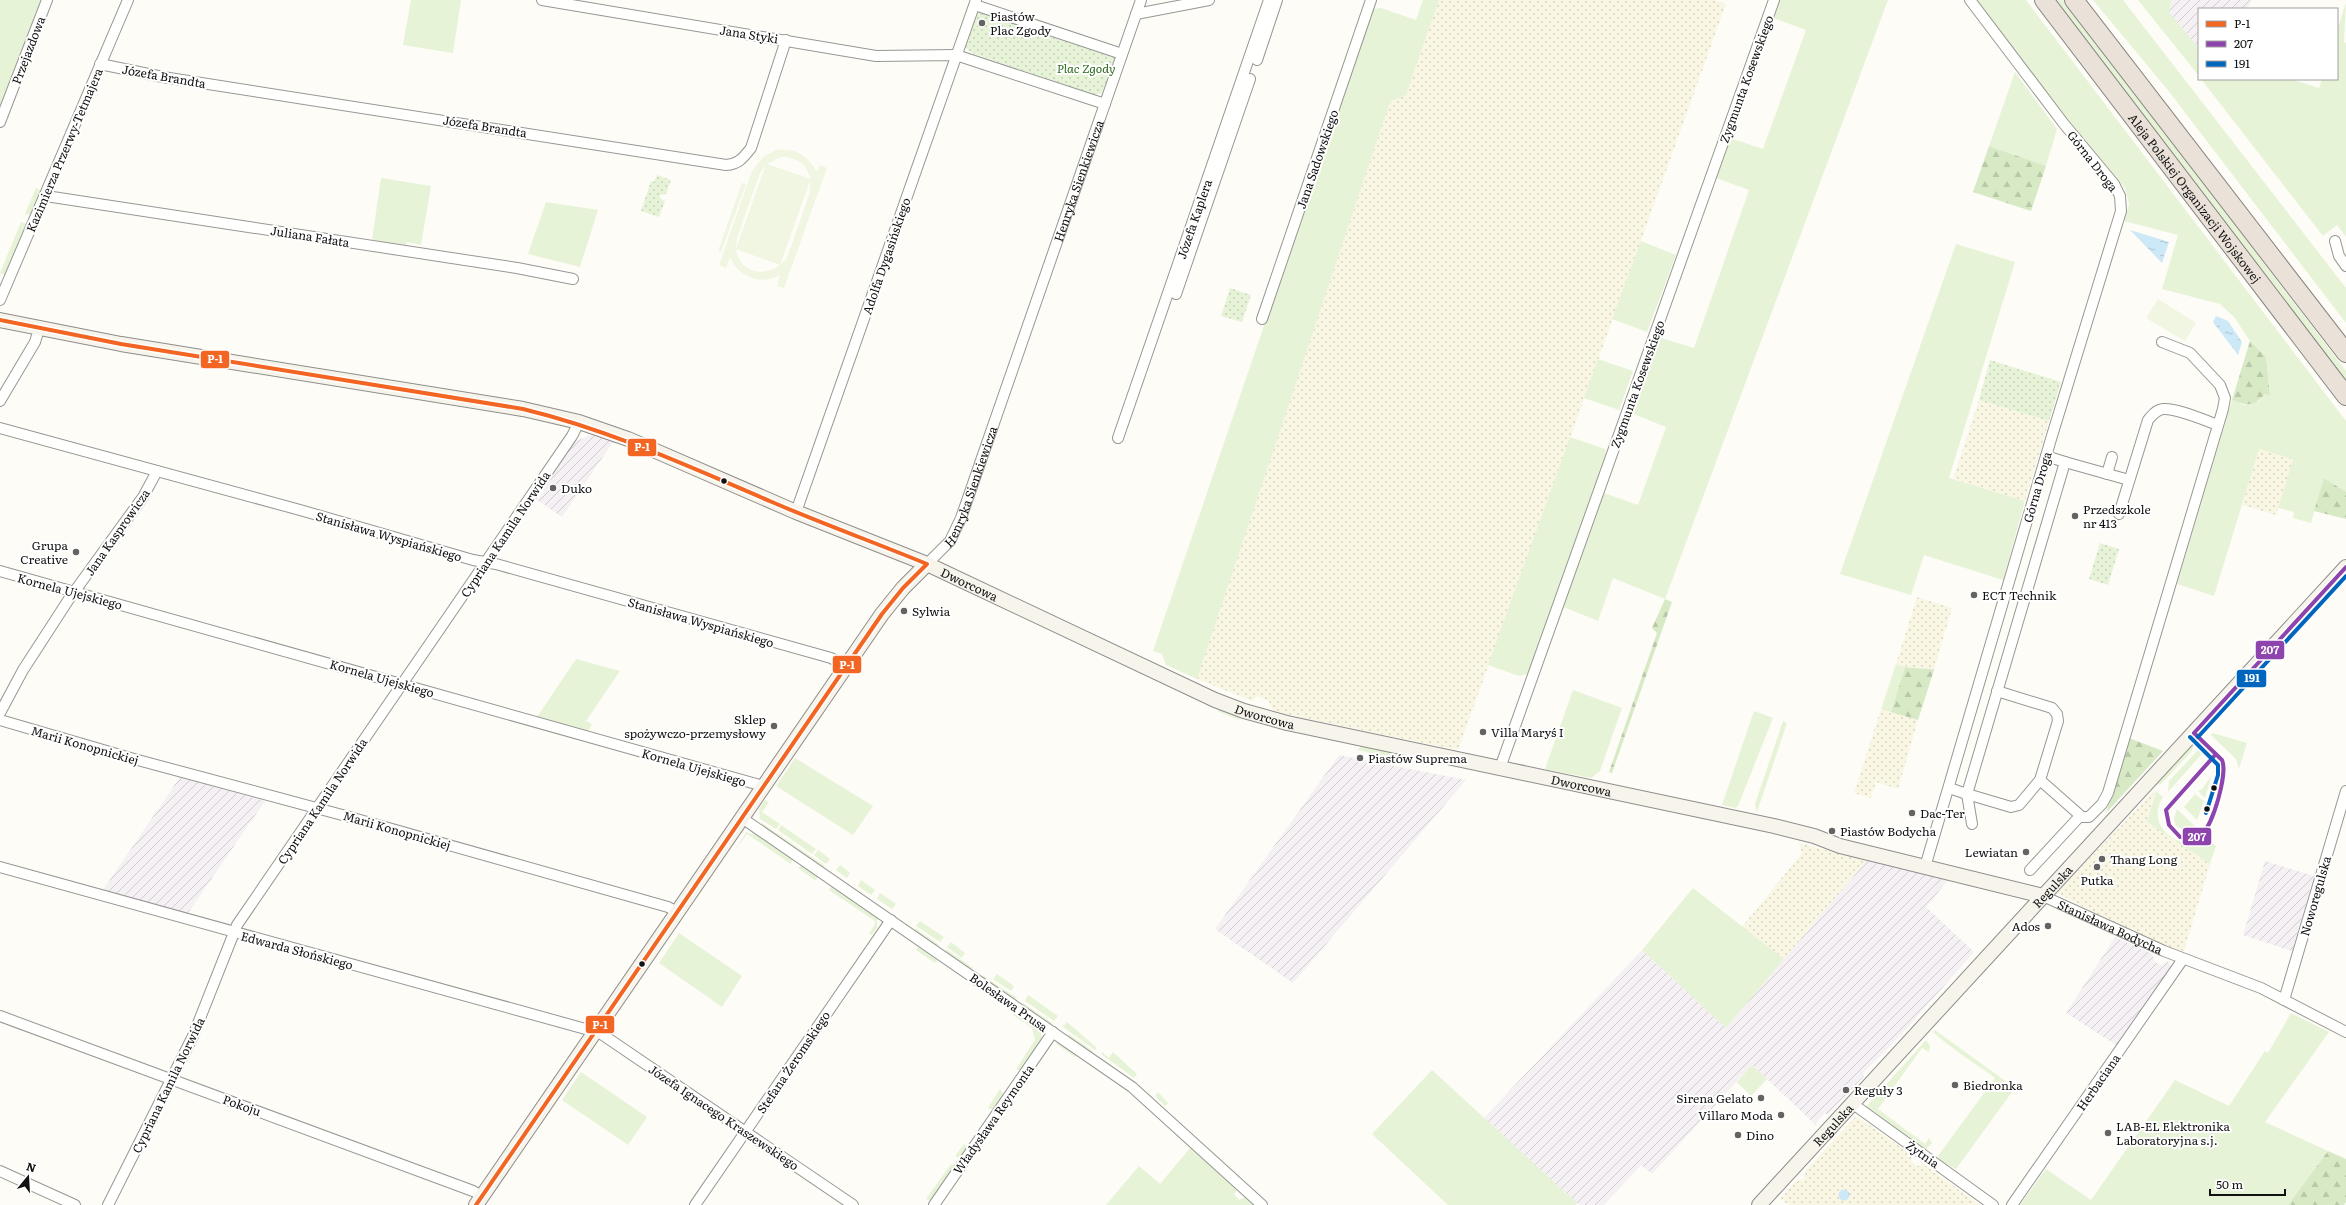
<svg xmlns="http://www.w3.org/2000/svg" width="2346" height="1205" viewBox="0 0 2346 1205" font-family="Literata,serif">
  <style>
    .industrial { fill: url(#industrial-furrows) }
    .farmland { fill: url(#farmland-dots) }
    .grass { fill: #e7f3d7 }
    .forest { fill: url(#forest-firs) }
    .park { fill: url(#park-dots) }
    .pitch { fill: #f0f6e1; fill-rule: evenodd }
    .water { fill: url(#water-ripples) }
    .lines { fill: none; stroke-linecap: round; stroke-linejoin: round }
    .street-casing { stroke: #979795; stroke-width: 12 }
    .secondary-casing { stroke: #8e8d8b; stroke-width: 16 }
    .highway-casing { stroke: #858482; stroke-width: 20 }
    .street { stroke: #fffffe; stroke-width: 10 }
    .secondary { stroke: #f6f4eb; stroke-width: 14 }
    .highway { stroke: #eae1d8; stroke-width: 18 }
    .bus-1-casing { stroke: #fff; stroke-width: 7 }
    .bus-2-casing { stroke: #fff; stroke-width: 7 }
    .bus-3-casing { stroke: #fff; stroke-width: 7 }
    .bus-1 { stroke: #f26522; stroke-width: 4 }
    .bus-2 { stroke: #8e44ad; stroke-width: 4 }
    .bus-3 { stroke: #0065bd; stroke-width: 4 }
    .poi-dot { fill: #646362; stroke: #fff; stroke-width: 1.5 }
    .bus-dot { fill: #111; stroke: #fff; stroke-width: 1.5 }
    .labels { text-anchor: middle; dominant-baseline: central; stroke-width: 4; stroke-linejoin: round; paint-order: stroke }
    .poi-label { font-size: 12px; fill: #111; stroke: #fff; text-anchor: start }
    .street-label { font-size: 12px; fill: #111; stroke: #fff }
    .park-label { font-size: 12px; font-style: italic; fill: #2f6b1f; stroke: #fff }
    .line-badge { stroke: #fff; stroke-width: 1.5 }
    .badge-label { font-size: 11px; text-anchor: middle; font-weight: bold; fill: #fff }
  </style>
  <defs>
    <pattern id="industrial-furrows" width="10" height="10" patternUnits="userSpaceOnUse"><rect width="10" height="10" fill="#f5f0f3"/><path d="M-1 1l2-2M0 10L10 0M9 11l2-2" fill="none" stroke="#d1cdcf"/></pattern>
    <pattern id="farmland-dots" width="8" height="8" patternUnits="userSpaceOnUse"><rect width="8" height="8" fill="#f9f7e4"/><path d="M2 2h.1M6 6h.1" fill="none" stroke="#d4d3c3" stroke-width="1.8" stroke-linecap="round"/></pattern>
    <pattern id="forest-firs" width="22" height="20" patternUnits="userSpaceOnUse"><rect width="22" height="20" fill="#d8eac5"/><path d="M5 1l3.5 6h-7zM16 11l3.5 6h-7z" fill="#b8c8a8"/></pattern>
    <pattern id="park-dots" width="8" height="8" patternUnits="userSpaceOnUse"><rect width="8" height="8" fill="#e7f3d7"/><path d="M2 2h.1M6 6h.1" fill="none" stroke="#c5cfb8" stroke-width="1.8" stroke-linecap="round"/></pattern>
    <pattern id="water-ripples" width="26" height="14" patternUnits="userSpaceOnUse"><rect width="26" height="14" fill="#cde8f7"/><path d="M2 4q2-2 4 0t4 0M15 11q2-2 4 0t4 0" fill="none" stroke="#afc6d3"/></pattern>
  </defs>
  <rect width="100%" height="100%" fill="#fdfcf7"/>
  <path class="industrial" d="M2172,0H2251L2248,9H2199V49L2168,12Z
    M591,435L613,442L562,517L537,500L544,491L542,487L573,442Z
    M1339,755L1466,780L1293,983L1215,929Z
    M180,777L265,801L188,913L103,890Z
    M1867,860L1949,879L1926,907L1974,952L1900,1036L1863,1073L1864,1076L1828,1115L1825,1113L1816,1123L1817,1126L1752,1065L1652,1174L1641,1165L1604,1205H1579L1484,1118L1642,950L1726,1028Z
    M2265,861L2314,876L2292,951L2243,935Z
    M2115,937L2152,954L2155,962L2163,966L2168,961L2172,968L2118,1046L2066,1013Z"/>
  <path class="farmland" d="M1439,0H1715L1726,4L1458,750L1275,712L1271,708L1269,701L1257,696L1252,701L1197,679L1390,102L1406,95Z
    M1979,400L2049,421L2025,501L1953,479Z
    M2259,448L2293,459L2276,515L2242,505Z
    M1917,597L1952,608L1934,670L1922,667L1915,669L1896,664Z
    M1881,709L1918,720L1898,789L1876,782L1871,798L1854,793Z
    M2155,790L2147,822L2210,864L2184,951L2172,949L2116,924L2057,893Z
    M1799,843L1867,860L1784,959L1742,927L1802,853Z
    M1856,1116L1912,1155L1911,1161L1917,1166H1920L1922,1163L1980,1205H1789L1780,1199L1795,1182L1804,1179L1806,1170Z"/>
  <path class="grass" d="M0,0H44L0,113Z
    M411,0H461L453,53L403,45Z
    M1423,0H1439L1406,95L1390,102L1197,679L1166,665L1162,654L1153,651L1372,9L1381,8L1416,20Z
    M1777,0H1888L1665,599L1613,578L1598,621L1561,606L1600,494L1604,493L1638,505L1666,427L1631,413L1658,337L1694,348L1749,190L1716,178L1730,138L1763,149L1806,30L1773,18Z
    M1975,0H2026L2346,421V492L2324,478L2311,523L2293,518L2294,512L2278,508L2293,459L2259,449L2214,596L2177,584L2232,400L2244,405L2259,401L2265,394H2270L2266,357L2250,341L2234,317L2220,304L2162,289L2178,235L2124,221L2129,204L2125,188L2051,99Z
    M2056,0H2063L2093,39L2346,371V380Z
    M2093,0H2123L2346,288V323L2167,89Z
    M2138,0H2172L2169,12L2199,49V76Z
    M2346,2L2344,42L2346,43V237L2337,225L2323,236L2201,79H2291L2319,88L2322,79H2337V31Z
    M2015,72L2057,129L2046,166L1989,146Z
    M381,178L431,186L421,245L407,242L405,245L372,240Z
    M36,188L42,191L33,215L25,214Z
    M546,202L598,210L580,267L528,254Z
    M21,222L29,225L6,276L0,273Z
    M1641,241L1676,255L1647,332L1612,319Z
    M1956,244L2015,262L1949,478L2025,501L2003,580L1924,555L1911,595L1840,574Z
    M1598,359L1633,371L1619,410L1584,398Z
    M1570,437L1605,449L1606,457L1529,674L1519,676L1488,665Z
    M576,659L620,671L586,721L592,724L588,732L537,717Z
    M1896,664L1905,667L1891,712L1881,709Z
    M1573,690L1622,708L1600,771L1591,778L1545,769Z
    M1218,709L1240,717L1239,720L1217,711Z
    M1754,711L1773,718L1738,806L1735,808L1722,805Z
    M1783,721L1787,723L1757,812L1755,804Z
    M2213,733L2247,743L2239,769L2236,759L2211,735Z
    M1363,745L1367,748L1389,751L1390,757L1357,750Z
    M2194,745L2191,752L2161,784L2151,786L2188,746Z
    M2200,748L2201,755L2168,792L2169,781Z
    M795,758L873,806L853,835L776,786Z
    M2210,778H2211L2205,798L2198,791L2202,789Z
    M2156,791L2163,797C2144,827 2180,853 2209,840L2216,846L2210,864L2147,822Z
    M2195,794L2204,801L2197,820L2184,807Z
    M765,800L769,802L762,812L780,824L776,829L760,819L759,809Z
    M2177,809L2197,828L2185,831L2176,826L2174,819Z
    M762,823L825,866L822,867L760,825Z
    M781,825L816,849L812,854L778,830Z
    M746,832L753,835L756,832L793,857L791,864L747,834L734,852Z
    M818,850L830,859L826,864L814,855Z
    M803,864L818,875L816,881L798,868Z
    M840,865L850,873L847,878L836,870Z
    M861,880L875,890L871,895L858,886Z
    M832,885L878,916L879,919L877,920V928L872,935L869,934L875,924V921L829,890Z
    M1693,888L1784,959L1726,1028L1642,950Z
    M880,893L896,904L892,909L877,899Z
    M920,921L944,937L940,942L916,926Z
    M915,928L939,945L938,946H936L915,932Z
    M679,933L742,976L722,1007L659,963Z
    M951,942L965,953L962,958L947,947Z
    M918,947L937,960L935,963L916,950Z
    M946,949L973,968L972,969H970L946,953Z
    M997,974L1014,986L1011,991L993,979Z
    M982,975L1017,998L1014,1000L982,978Z
    M1028,995L1058,1016L1054,1021L1025,1001Z
    M1023,1003L1052,1023L1051,1024L1023,1006Z
    M1017,1012C1027,1019 1045,1026 1041,1041L1021,1071L1016,1069L1035,1040L1032,1028L1013,1015Z
    M2291,1013L2329,1032L2265,1122L2328,1151L2288,1205H2020L2046,1169L2091,1200L2175,1080L2229,1106L2265,1051L2268,1053Z
    M1067,1022L1097,1048L1095,1050L1063,1027Z
    M1935,1030L2015,1088L1956,1169L1939,1160L1938,1156L1995,1078C1978,1065 1951,1049 1933,1032Z
    M1069,1034L1094,1052L1093,1053L1067,1037Z
    M1926,1040L1930,1046L1929,1052L1922,1048L1878,1109L1925,1144L1929,1138L1932,1143L1926,1149L1920,1146L1919,1148L1865,1108Z
    M1055,1043H1061L1077,1055L1075,1057Z
    M1102,1052L1109,1058L1113,1052L1137,1074L1134,1078L1101,1054Z
    M1099,1056L1140,1087L1099,1059Z
    M1752,1065L1767,1079L1751,1096L1737,1082Z
    M1432,1070L1577,1203L1576,1205H1448L1372,1134Z
    M581,1072L647,1117L628,1145L562,1100Z
    M1000,1089L1004,1095L994,1110L988,1108Z
    M1158,1092L1168,1103L1165,1106L1155,1096Z
    M1180,1136L1238,1188L1234,1194L1239,1200L1247,1196L1256,1205H1106L1139,1166L1160,1184L1190,1148L1179,1137Z
    M964,1144L968,1147L960,1159L955,1156Z
    M951,1164L955,1166L932,1201L926,1199Z"/>
  <path class="forest" d="M1989,146L2046,166L2031,211L1973,192Z
    M2250,341L2266,357L2270,395L2265,394C2254,407 2246,406 2232,400Z
    M2324,478L2346,492V519L2314,511Z
    M1665,599L1672,602L1612,773L1609,772L1657,633L1652,628Z
    M1905,667C1915,669 1923,667 1934,670L1918,720L1891,712Z
    M2129,738L2163,751L2106,813Z
    M2328,1151L2346,1159V1202L2344,1205H2288Z"/>
  <path class="park" d="M979,10L1116,56L1102,93L1094,95L972,53L965,47L976,13Z
    M657,175L671,180L666,194L660,195V198L665,201L659,217L641,211L651,181L654,182Z
    M1230,288L1251,295L1242,322L1221,316Z
    M1990,360L2061,382L2049,421L1979,400Z
    M2100,543L2119,549L2108,585L2089,579Z"/>
  <path class="pitch" d="M776,150C795,147 808,156 817,172L820,165L827,168L784,288L777,286L780,275C761,286 738,277 730,257L726,268L719,265L752,171L763,157ZM781,157C796,157 808,164 810,179L767,164ZM766,164L736,249L737,238L760,173ZM810,181V192L787,258C772,278 740,277 736,249L780,265Z
    M742,183L746,184L721,252L718,251Z
    M2158,299L2196,323L2185,341L2146,318Z"/>
  <path class="water" d="M2130,230L2169,242L2162,263Z
    M2216,316L2228,321L2242,342L2238,355L2213,322Z
    M1838.5 1195a5.5 5.5 0 1 1 11 0a5.5 5.5 0 1 1-11 0Z"/>
  <g class="lines">
    <g class="street-casing">
      <g id="street">
        <path d="M542,0L876,56L956,55L1105,104"/>
        <path d="M975,5L1122,54"/>
        <path d="M1136,14L1209,0"/>
        <path d="M1257,60L1277,0"/>
        <path d="M100,64L163,77L726,165C739,164 743,158 751,148L786,40"/>
        <path d="M0,122L47,0"/>
        <path d="M46,196L517,268L573,279"/>
        <path d="M2335,241L2339,256L2346,266"/>
        <path d="M1176,294L1250,79"/>
        <path d="M0,300L128,0"/>
        <path d="M1262,319L1371,0"/>
        <path d="M0,401L35,342L39,329"/>
        <path d="M0,428L300,510L473,560L496,564L831,658L845,666"/>
        <path d="M1118,438L1269,0"/>
        <path d="M2065,462L2129,480"/>
        <path d="M2107,474L2112,457"/>
        <path d="M796,512L976,0"/>
        <path d="M2119,514L2148,420C2152,415 2156,410 2163,409C2177,408 2204,420 2218,425"/>
        <path id="s1" d="M927,564L950,541L961,518L1141,0"/>
        <path d="M0,571L763,786"/>
        <path d="M0,713L23,670L69,599L143,497L157,471"/>
        <path d="M0,720L134,759L346,816L668,907L677,912"/>
        <path d="M1500,768L1774,0"/>
        <path d="M2040,780L2082,817H2089L2102,804L2108,793L2223,409L2225,398L2220,385L2190,353L2162,342"/>
        <path d="M1949,788L1967,794L2065,462L2046,456"/>
        <path d="M742,818L1132,1087L1262,1205"/>
        <path d="M1972,824L1967,794L2011,807L2019,805L2040,780L2058,721L2057,714L2052,708L1997,691"/>
        <path d="M0,867L600,1033L853,1205"/>
        <path d="M1925,867L2051,439L2121,211L2120,196L2114,184L2064,124L1970,0"/>
        <path d="M2030,870L2080,816"/>
        <path id="s2" d="M2043,896L2164,951L2261,988L2346,1032"/>
        <path d="M2284,1000L2346,791"/>
        <path d="M0,1016L473,1191L482,1196"/>
        <path d="M1853,1104L1993,1205"/>
        <path d="M0,1171L75,1205"/>
        <path d="M108,1205L193,1036L237,925L572,436L579,422"/>
        <path d="M695,1205L891,920"/>
        <path d="M934,1205L1053,1032"/>
        <path d="M2012,1205L2183,959"/>
      </g>
    </g>
    <g class="secondary-casing">
      <g id="secondary">
        <path id="s3" d="M0,320L121,344L523,409L579,422L628,439L796,512L927,564L1215,700L1244,711L1287,723L1774,826L1814,836L1840,846L2043,896"/>
        <path d="M476,1205L882,614L903,588L927,564"/>
        <path id="s4" d="M1759,1205L2346,567"/>
      </g>
    </g>
    <g class="highway-casing">
      <g id="highway">
        <path id="s5" d="M2044,0L2346,396"/>
        <path d="M2074,0L2346,353"/>
      </g>
    </g>
    <use href="#street" class="street"/>
    <use href="#secondary" class="secondary"/>
    <use href="#highway" class="highway"/>
    <g class="bus-1-casing">
      <path id="bus-1" d="M0,320L121,344L523,409C610,430 690,467 772,502C823,524 876,543 927,564L903,588L882,614L476,1205"/>
    </g>
    <g class="bus-2-casing">
      <path id="bus-2" d="M2194,733L2222,760C2228,773 2213,826 2201,835C2195,839 2187,837 2180,837L2169,825L2166,810L2216,754
        M2194,733L2346,567"/>
    </g>
    <g class="bus-3-casing">
      <path id="bus-3" d="M2190,737L2218,765V775L2206,813
        M2198,737L2346,576"/>
    </g>
    <use href="#bus-1" class="bus-1"/>
    <use href="#bus-2" class="bus-2"/>
    <use href="#bus-3" class="bus-3"/>
  </g>
  <g class="poi-dot">
    <circle cx="982" cy="23" r="4"/>
    <circle cx="553" cy="488" r="4"/>
    <circle cx="2075" cy="516" r="4"/>
    <circle cx="76" cy="552" r="4"/>
    <circle cx="1974" cy="595" r="4"/>
    <circle cx="904" cy="611" r="4"/>
    <circle cx="774" cy="726" r="4"/>
    <circle cx="1483" cy="732" r="4"/>
    <circle cx="1360" cy="758" r="4"/>
    <circle cx="1912" cy="813" r="4"/>
    <circle cx="1832" cy="831" r="4"/>
    <circle cx="2026" cy="852" r="4"/>
    <circle cx="2102" cy="859" r="4"/>
    <circle cx="2097" cy="867" r="4"/>
    <circle cx="2048" cy="926" r="4"/>
    <circle cx="1955" cy="1085" r="4"/>
    <circle cx="1846" cy="1090" r="4"/>
    <circle cx="1761" cy="1098" r="4"/>
    <circle cx="1781" cy="1115" r="4"/>
    <circle cx="2108" cy="1133" r="4"/>
    <circle cx="1738" cy="1135" r="4"/>
  </g>
  <g class="bus-dot">
    <circle cx="724" cy="481" r="3.5"/>
    <circle cx="2214" cy="788" r="3.5"/>
    <circle cx="2207" cy="809" r="3.5"/>
    <circle cx="642" cy="964" r="3.5"/>
  </g>
  <g class="labels">
    <g class="poi-label">
      <text x="990" y="16">Piastów<tspan x="990" dy="14">Plac Zgody</tspan></text>
      <text x="561" y="488">Duko</text>
      <text x="2083" y="509">Przedszkole<tspan x="2083" dy="14">nr 413</tspan></text>
      <text x="68" y="545" text-anchor="end">Grupa<tspan x="68" dy="14">Creative</tspan></text>
      <text x="1982" y="595">ECT Technik</text>
      <text x="912" y="611">Sylwia</text>
      <text x="766" y="719" text-anchor="end">Sklep<tspan x="766" dy="14">spożywczo-przemysłowy</tspan></text>
      <text x="1491" y="732">Villa Maryś I</text>
      <text x="1368" y="758">Piastów Suprema</text>
      <text x="1920" y="813">Dac-Ter</text>
      <text x="1840" y="831">Piastów Bodycha</text>
      <text x="2018" y="852" text-anchor="end">Lewiatan</text>
      <text x="2110" y="859">Thang Long</text>
      <text x="2097" y="880" text-anchor="middle">Putka</text>
      <text x="2040" y="926" text-anchor="end">Ados</text>
      <text x="1963" y="1085">Biedronka</text>
      <text x="1854" y="1090">Reguły 3</text>
      <text x="1753" y="1098" text-anchor="end">Sirena Gelato</text>
      <text x="1773" y="1115" text-anchor="end">Villaro Moda</text>
      <text x="2116" y="1126">LAB-EL Elektronika<tspan x="2116" dy="14">Laboratoryjna s.j.</tspan></text>
      <text x="1746" y="1135">Dino</text>
    </g>
    <g class="street-label">
      <text transform="translate(749 34) rotate(9)">Jana Styki</text>
      <text transform="translate(28 50) rotate(-69)">Przejazdowa</text>
      <text transform="translate(164 76) rotate(10)">Józefa Brandta</text>
      <text transform="translate(1746 79) rotate(-70)">Zygmunta Kosewskiego</text>
      <text transform="translate(485 126) rotate(9)">Józefa Brandta</text>
      <text transform="translate(64 150) rotate(-67)">Kazimierza Przerwy-Tetmajera</text>
      <text transform="translate(1317 159) rotate(-71)">Jana Sadowskiego</text>
      <text transform="translate(2093 161) rotate(52)">Górna Droga</text>
      <text stroke="none"><textPath href="#s1" startOffset="415">Henryka Sienkiewicza</textPath></text>
      <text stroke="none"><textPath href="#s5" startOffset="249">Aleja Polskiej Organizacji Wojskowej</textPath></text>
      <text transform="translate(1194 219) rotate(-71)">Józefa Kaplera</text>
      <text transform="translate(310 236) rotate(9)">Juliana Fałata</text>
      <text transform="translate(886 256) rotate(-71)">Adolfa Dygasińskiego</text>
      <text transform="translate(1637 384) rotate(-70)">Zygmunta Kosewskiego</text>
      <text stroke="none"><textPath href="#s1" startOffset="91">Henryka Sienkiewicza</textPath></text>
      <text transform="translate(2037 487) rotate(-74)">Górna Droga</text>
      <text transform="translate(117 532) rotate(-55)">Jana Kasprowicza</text>
      <text transform="translate(505 534) rotate(-56)">Cypriana Kamila Norwida</text>
      <text transform="translate(389 536) rotate(16)">Stanisława Wyspiańskiego</text>
      <text stroke="none"><textPath href="#s3" startOffset="1011">Dworcowa</textPath></text>
      <text transform="translate(70 591) rotate(15)">Kornela Ujejskiego</text>
      <text transform="translate(701 622) rotate(16)">Stanisława Wyspiańskiego</text>
      <text transform="translate(382 678) rotate(16)">Kornela Ujejskiego</text>
      <text stroke="none"><textPath href="#s3" startOffset="1335">Dworcowa</textPath></text>
      <text transform="translate(85 745) rotate(16)">Marii Konopnickiej</text>
      <text transform="translate(694 767) rotate(16)">Kornela Ujejskiego</text>
      <text stroke="none"><textPath href="#s3" startOffset="1659">Dworcowa</textPath></text>
      <text transform="translate(322 801) rotate(-56)">Cypriana Kamila Norwida</text>
      <text transform="translate(397 830) rotate(16)">Marii Konopnickiej</text>
      <text stroke="none"><textPath href="#s4" startOffset="433">Regulska</textPath></text>
      <text transform="translate(2315 896) rotate(-74)">Noworegulska</text>
      <text stroke="none"><textPath href="#s2" startOffset="74">Stanisława Bodycha</textPath></text>
      <text transform="translate(297 950) rotate(15)">Edwarda Słońskiego</text>
      <text transform="translate(1009 1002) rotate(35)">Bolesława Prusa</text>
      <text transform="translate(793 1062) rotate(-56)">Stefana Żeromskiego</text>
      <text transform="translate(2098 1082) rotate(-55)">Herbaciana</text>
      <text transform="translate(168 1085) rotate(-64)">Cypriana Kamila Norwida</text>
      <text transform="translate(242 1105) rotate(20)">Pokoju</text>
      <text transform="translate(724 1117) rotate(34)">Józefa Ignacego Kraszewskiego</text>
      <text transform="translate(993 1119) rotate(-55)">Władysława Reymonta</text>
      <text stroke="none"><textPath href="#s4" startOffset="109">Regulska</textPath></text>
      <text transform="translate(1923 1154) rotate(35)">Żytnia</text>
    </g>
    <g class="park-label">
      <text x="1086" y="68">Plac Zgody</text>
    </g>
  </g>
  <g class="line-badge">
    <rect x="200" y="350" width="30" height="19" rx="4" fill="#f26522"/>
    <rect x="627" y="438" width="30" height="19" rx="4" fill="#f26522"/>
    <rect x="2255" y="640" width="30" height="20" rx="4" fill="#8e44ad"/>
    <rect x="832" y="655" width="30" height="19" rx="4" fill="#f26522"/>
    <rect x="2236" y="669" width="31" height="19" rx="4" fill="#0065bd"/>
    <rect x="2182" y="827" width="30" height="19" rx="4" fill="#8e44ad"/>
    <rect x="585" y="1015" width="30" height="19" rx="4" fill="#f26522"/>
  </g>
  <g class="badge-label">
    <text x="215" y="363">P-1</text>
    <text x="642" y="451">P-1</text>
    <text x="2270" y="654">207</text>
    <text x="847" y="669">P-1</text>
    <text x="2252" y="682">191</text>
    <text x="2197" y="841">207</text>
    <text x="600" y="1029">P-1</text>
  </g>
  <rect x="2198" y="8" width="140" height="72" fill="#ffffff" stroke="#a0a0a0"/>
  <rect x="2206" y="21" width="20" height="6" fill="#f26522" stroke="#a0a0a0"/>
  <text x="2234" y="28" font-size="12" fill="#111111">P-1</text>
  <rect x="2206" y="41" width="20" height="6" fill="#8e44ad" stroke="#a0a0a0"/>
  <text x="2234" y="48" font-size="12" fill="#111111">207</text>
  <rect x="2206" y="61" width="20" height="6" fill="#0065bd" stroke="#a0a0a0"/>
  <text x="2234" y="68" font-size="12" fill="#111111">191</text>
  <g transform="translate(28 1177) rotate(18)" stroke="#ffffff" stroke-width="3" paint-order="stroke">
  <path d="M0-3L7 15L0 10L-7 15Z" fill="#111111"/>
  <text y="-6" font-size="11" font-weight="bold" text-anchor="middle" fill="#111111">N</text>
  </g>
  <path d="M2210 1189v6h75v-6" fill="none" stroke="#111111" stroke-width="2"/>
  <text x="2216" y="1189" font-size="12" fill="#111111" stroke="#ffffff" stroke-width="3" paint-order="stroke">50 m</text>
</svg>
